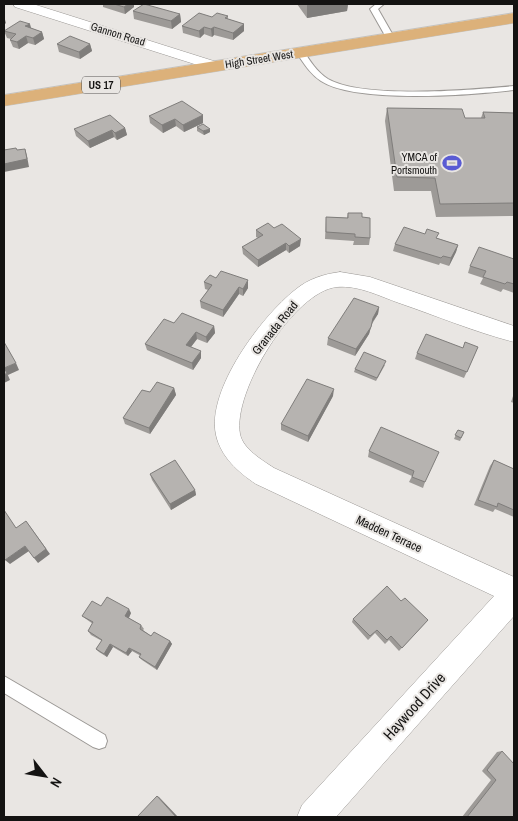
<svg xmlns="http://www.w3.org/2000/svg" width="518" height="821" viewBox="0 0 518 821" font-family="'Archivo Narrow',sans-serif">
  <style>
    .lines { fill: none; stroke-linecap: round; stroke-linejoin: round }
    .service-casing { stroke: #9b9895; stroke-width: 2 }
    .minor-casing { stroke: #9b9895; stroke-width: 1 }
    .primary-casing { stroke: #c2c2c1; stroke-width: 1 }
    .service { fill: #fff; fill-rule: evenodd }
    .minor { fill: #fff; fill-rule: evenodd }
    .primary { fill: #dcb17a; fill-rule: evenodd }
    .wall { fill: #9d9a97 }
    .shaded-wall { fill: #7f7d7b }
    .building { fill: #b6b3b0; stroke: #7f7d7b }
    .labels { text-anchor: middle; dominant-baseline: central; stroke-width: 4; stroke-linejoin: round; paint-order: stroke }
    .far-street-label { font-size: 11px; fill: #141312; stroke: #e9e6e3 }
    .shield { fill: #e9e6e3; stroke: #545251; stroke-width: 1 }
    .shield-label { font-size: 11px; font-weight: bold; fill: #141312 }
    .far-poi-label { font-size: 11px; fill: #141312; stroke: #e9e6e3; text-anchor: end }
    .street-label { font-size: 12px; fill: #141312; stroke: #e9e6e3 }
    .near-street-label { font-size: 15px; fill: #141312; stroke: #e9e6e3 }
  </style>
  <rect width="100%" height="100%" fill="#e9e6e3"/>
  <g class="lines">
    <g class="service-casing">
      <path id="service" d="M376,4H384L378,9L394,37L393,39H387L370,9Z
        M297,50H303C310,61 317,72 328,79C363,99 472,90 514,86V90C472,95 356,104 321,81C310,74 303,62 296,52Z
        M4,676L105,735L107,741L105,747L99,749L93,747L4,693Z"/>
    </g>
    <g class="minor-casing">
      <path id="minor" d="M13,4H33L220,63L223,66L215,71L210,69L15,7Z
        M340,272L370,277L514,326V342C475,332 437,316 399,303C379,296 359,285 337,287C294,291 232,392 240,434C243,449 262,460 274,468L514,577V616L336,817H297L302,805L494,596L256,484C238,472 221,457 216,435C206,390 262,316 295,290C308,279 324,274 340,272Z"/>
    </g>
    <g class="primary-casing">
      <path id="primary" d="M514,13V23L4,106V95Z"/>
    </g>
    <use href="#service" class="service"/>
    <use href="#minor" class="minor"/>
    <use href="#primary" class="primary"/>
  </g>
  <path class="wall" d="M103,4H134V7L125,14L103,7Z
    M292,4H348L347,11L307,18L297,4L293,5Z
    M133,11L180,14L181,22L172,29L134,19Z
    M228,16V19L244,24V31L233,40L214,35L212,37L204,34L200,38L183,33L182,26L212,17Z
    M31,28L42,32L44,39L35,45L28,43L19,49L13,47L10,40L11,39L7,38L4,31Z
    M57,44H90L92,51L80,59L59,52Z
    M387,108L465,118H481L483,112L514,113V216L436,217L431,191H394L385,121Z
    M203,115V123L184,132L176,126L163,133L150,123L149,116Z
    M197,127L210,132L204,135L197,131Z
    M125,128L127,135L117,140L114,137L90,148L76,136L74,129Z
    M348,213L362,217L370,238L369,245H353L354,241L325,239L326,217L347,218Z
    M274,228L300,246L289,253L286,250L258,267L243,254L242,247L258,238L256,237V230Z
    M437,238L458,245L456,252L449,266L440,263L439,265L393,251L395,244Z
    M514,259V293L503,289L501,292L480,284L483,278L468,273L470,266Z
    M204,282L248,288L243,296L239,294L223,317L201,308L200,301L208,290L205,289Z
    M379,307L378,314L372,324L369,334L355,356L327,345L328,338Z
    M174,323L214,326L215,333L207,343L197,339L191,347L201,358L193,370L147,350L145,344Z
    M478,347L464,378L415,359L417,353Z
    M385,365L376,381L354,372L355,369Z
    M174,388L176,395L150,434L125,424L123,418L150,392Z
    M514,393V403L511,402Z
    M333,396L308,442L281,430V424Z
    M381,427L425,482L423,488L409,482L412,476L368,457L369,451Z
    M458,430L464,432L460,441L454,439Z
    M494,460L514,469V517L495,509L493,512L474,505L490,466Z
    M150,474L195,490L196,495L171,510L152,480Z
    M401,601L428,620L399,651L389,640L385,644L375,633L368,640L352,622L353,619Z
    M101,606L131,613L129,618L141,625L144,629L143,630L151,636L170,641L172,644L157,670L142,660L139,657L141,656L132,651L128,656L113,647L107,657L99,652L96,649L102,641L91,635L88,631L93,624L86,619L82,616Z
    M502,751L514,817H462L491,780L482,771L497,752Z"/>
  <path class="shaded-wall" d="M128,4H134V7L125,14L124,7Z
    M315,4H348L347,11L307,18V5Z
    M180,14L181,22L172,29L171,21Z
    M4,16L6,23L4,25Z
    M30,24L32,31L25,26Z
    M244,24V31L233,40V33Z
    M204,27V34L200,38L199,31Z
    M214,27V35L212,37L211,29Z
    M42,32L44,39L35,45L33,38Z
    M26,36L28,43L19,49L17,42Z
    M90,44L92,51L80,59L79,52Z
    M203,115V123L184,132L183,125Z
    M175,119L176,126L163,133L162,125Z
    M125,128L127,135L117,140L115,133Z
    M210,129V132L204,135L203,131Z
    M112,130L114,137L90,148L88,141Z
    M25,149L27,156L29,167L4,172V164Z
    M301,239L300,246L289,253V246Z
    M286,243V250L258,267V260Z
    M458,245L456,252L449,266L451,258Z
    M248,280V288L243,296V289Z
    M239,287V294L223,317V310Z
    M379,307L378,314L371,324L373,318Z
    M214,326L215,333L207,343L206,337Z
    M371,327L369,334L355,356L356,349Z
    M196,332L197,339L187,352L186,345Z
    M201,351V358L193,370L192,363Z
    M16,363L19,370L8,375L4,368Z
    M7,373L10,380L4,383V375Z
    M174,388L176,395L150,434L149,428Z
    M334,389L333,396L308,442V436Z
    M195,490L196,495L171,510L170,504Z
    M26,521L50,554L38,563L34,558Z
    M25,546L29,551L10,564L5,560Z
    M129,609L131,613L128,619L125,616Z
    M170,641L172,644L157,670L155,667Z
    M110,644L113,647L107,657L104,654Z
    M129,648L132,651L128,656L126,653Z
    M157,796L159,797L178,817H176Z"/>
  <path class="building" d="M114,4H128L124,7Z
    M144,4L180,14L171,21L133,11Z
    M199,13L212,17L217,13L228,16L225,18L244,24L233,33L214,27L211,29L204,27L199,31L182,26Z
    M20,21L30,24L25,26L42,32L33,38L26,36L17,42L10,40L16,34L4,31Z
    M70,36L90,44L79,52L57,44Z
    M182,101L203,115L183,125L175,119L162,125L149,116Z
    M387,108L462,109L465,118H485L483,112L514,113V203L440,204L435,178L397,177Z
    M110,115L125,128L115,133L112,130L88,141L74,129Z
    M203,124L210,129L203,131L197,127Z
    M16,148L17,150L25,149L27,159L4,164V150Z
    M348,213H362V217L370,218V238L355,237V234L326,232V217L348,218Z
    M268,223L274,228L282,224L301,239L289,246L286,243L258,260L242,247L263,235L256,230Z
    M404,227L425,234L427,229L439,233L436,238L458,245L451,258L443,256L441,258L395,244Z
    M479,247L514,259V284L507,282L505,284L483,277L486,271L470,266Z
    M221,271L248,280L243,289L239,287L223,310L200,301L212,285L204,282L210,275L216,278Z
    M354,298L379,307L373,318L371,327L356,349L328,338Z
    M182,313L214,326L206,337L196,332L186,345L201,351L192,363L145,344L164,319L174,323Z
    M426,334L463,348L465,342L478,347L467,372L417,353Z
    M4,342L16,363L4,368L7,373L4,375Z
    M364,352L386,361L377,378L355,369Z
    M307,379L334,389L308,436L281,424Z
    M157,382L174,388L149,428L123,418L142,390L150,392Z
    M381,427L439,452L425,482L412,477L414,471L369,451Z
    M458,430L464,432L461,438L455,435Z
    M175,460L195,490L170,504L150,474Z
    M494,460L514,469V510L498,503L497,507L478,500Z
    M4,510L16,528L26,521L46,549L34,558L25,546L5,560L4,558Z
    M387,586L401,601L405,598L428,620L402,648L391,636L387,640L377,630L370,636L353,619Z
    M107,597L129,609L125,616L141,625L140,629L151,636L154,632L170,641L155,667L139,657L141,654L129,648L126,653L110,644L104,654L96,649L102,640L88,631L93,622L82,616L92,601L101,606Z
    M502,751L514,764V817H467L496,780L487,770Z
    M157,796L176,817H137Z"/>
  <defs>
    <g id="stadium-bare" transform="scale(1.5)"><path d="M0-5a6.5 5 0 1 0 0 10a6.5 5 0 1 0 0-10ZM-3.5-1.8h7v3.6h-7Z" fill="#595bd3" stroke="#e9e6e3" stroke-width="2.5" paint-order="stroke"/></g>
  </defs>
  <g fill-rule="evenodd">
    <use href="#stadium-bare" x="452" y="163"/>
  </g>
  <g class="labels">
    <g class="far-street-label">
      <text transform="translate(118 34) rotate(17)">Gannon Road</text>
      <text transform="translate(259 59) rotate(-9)">High Street West</text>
    </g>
    <rect class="shield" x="82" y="76.5" width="38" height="17" rx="4"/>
    <g class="shield-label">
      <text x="101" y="85">US 17</text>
    </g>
    <g class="far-poi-label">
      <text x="437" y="157">YMCA of<tspan x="437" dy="13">Portsmouth</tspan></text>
    </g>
    <g class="street-label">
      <text transform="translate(275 328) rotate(-51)">Granada Road</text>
      <text transform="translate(389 534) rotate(25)">Madden Terrace</text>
    </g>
    <g class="near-street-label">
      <text transform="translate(414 706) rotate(-48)">Haywood Drive</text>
    </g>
  </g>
  <rect width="518" height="821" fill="none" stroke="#141312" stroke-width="10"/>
  <g transform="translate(45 776) rotate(121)" stroke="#e9e6e3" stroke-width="4" paint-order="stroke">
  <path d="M0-4L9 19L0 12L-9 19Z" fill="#141312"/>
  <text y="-8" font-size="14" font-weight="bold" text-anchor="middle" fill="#141312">N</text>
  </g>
</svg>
